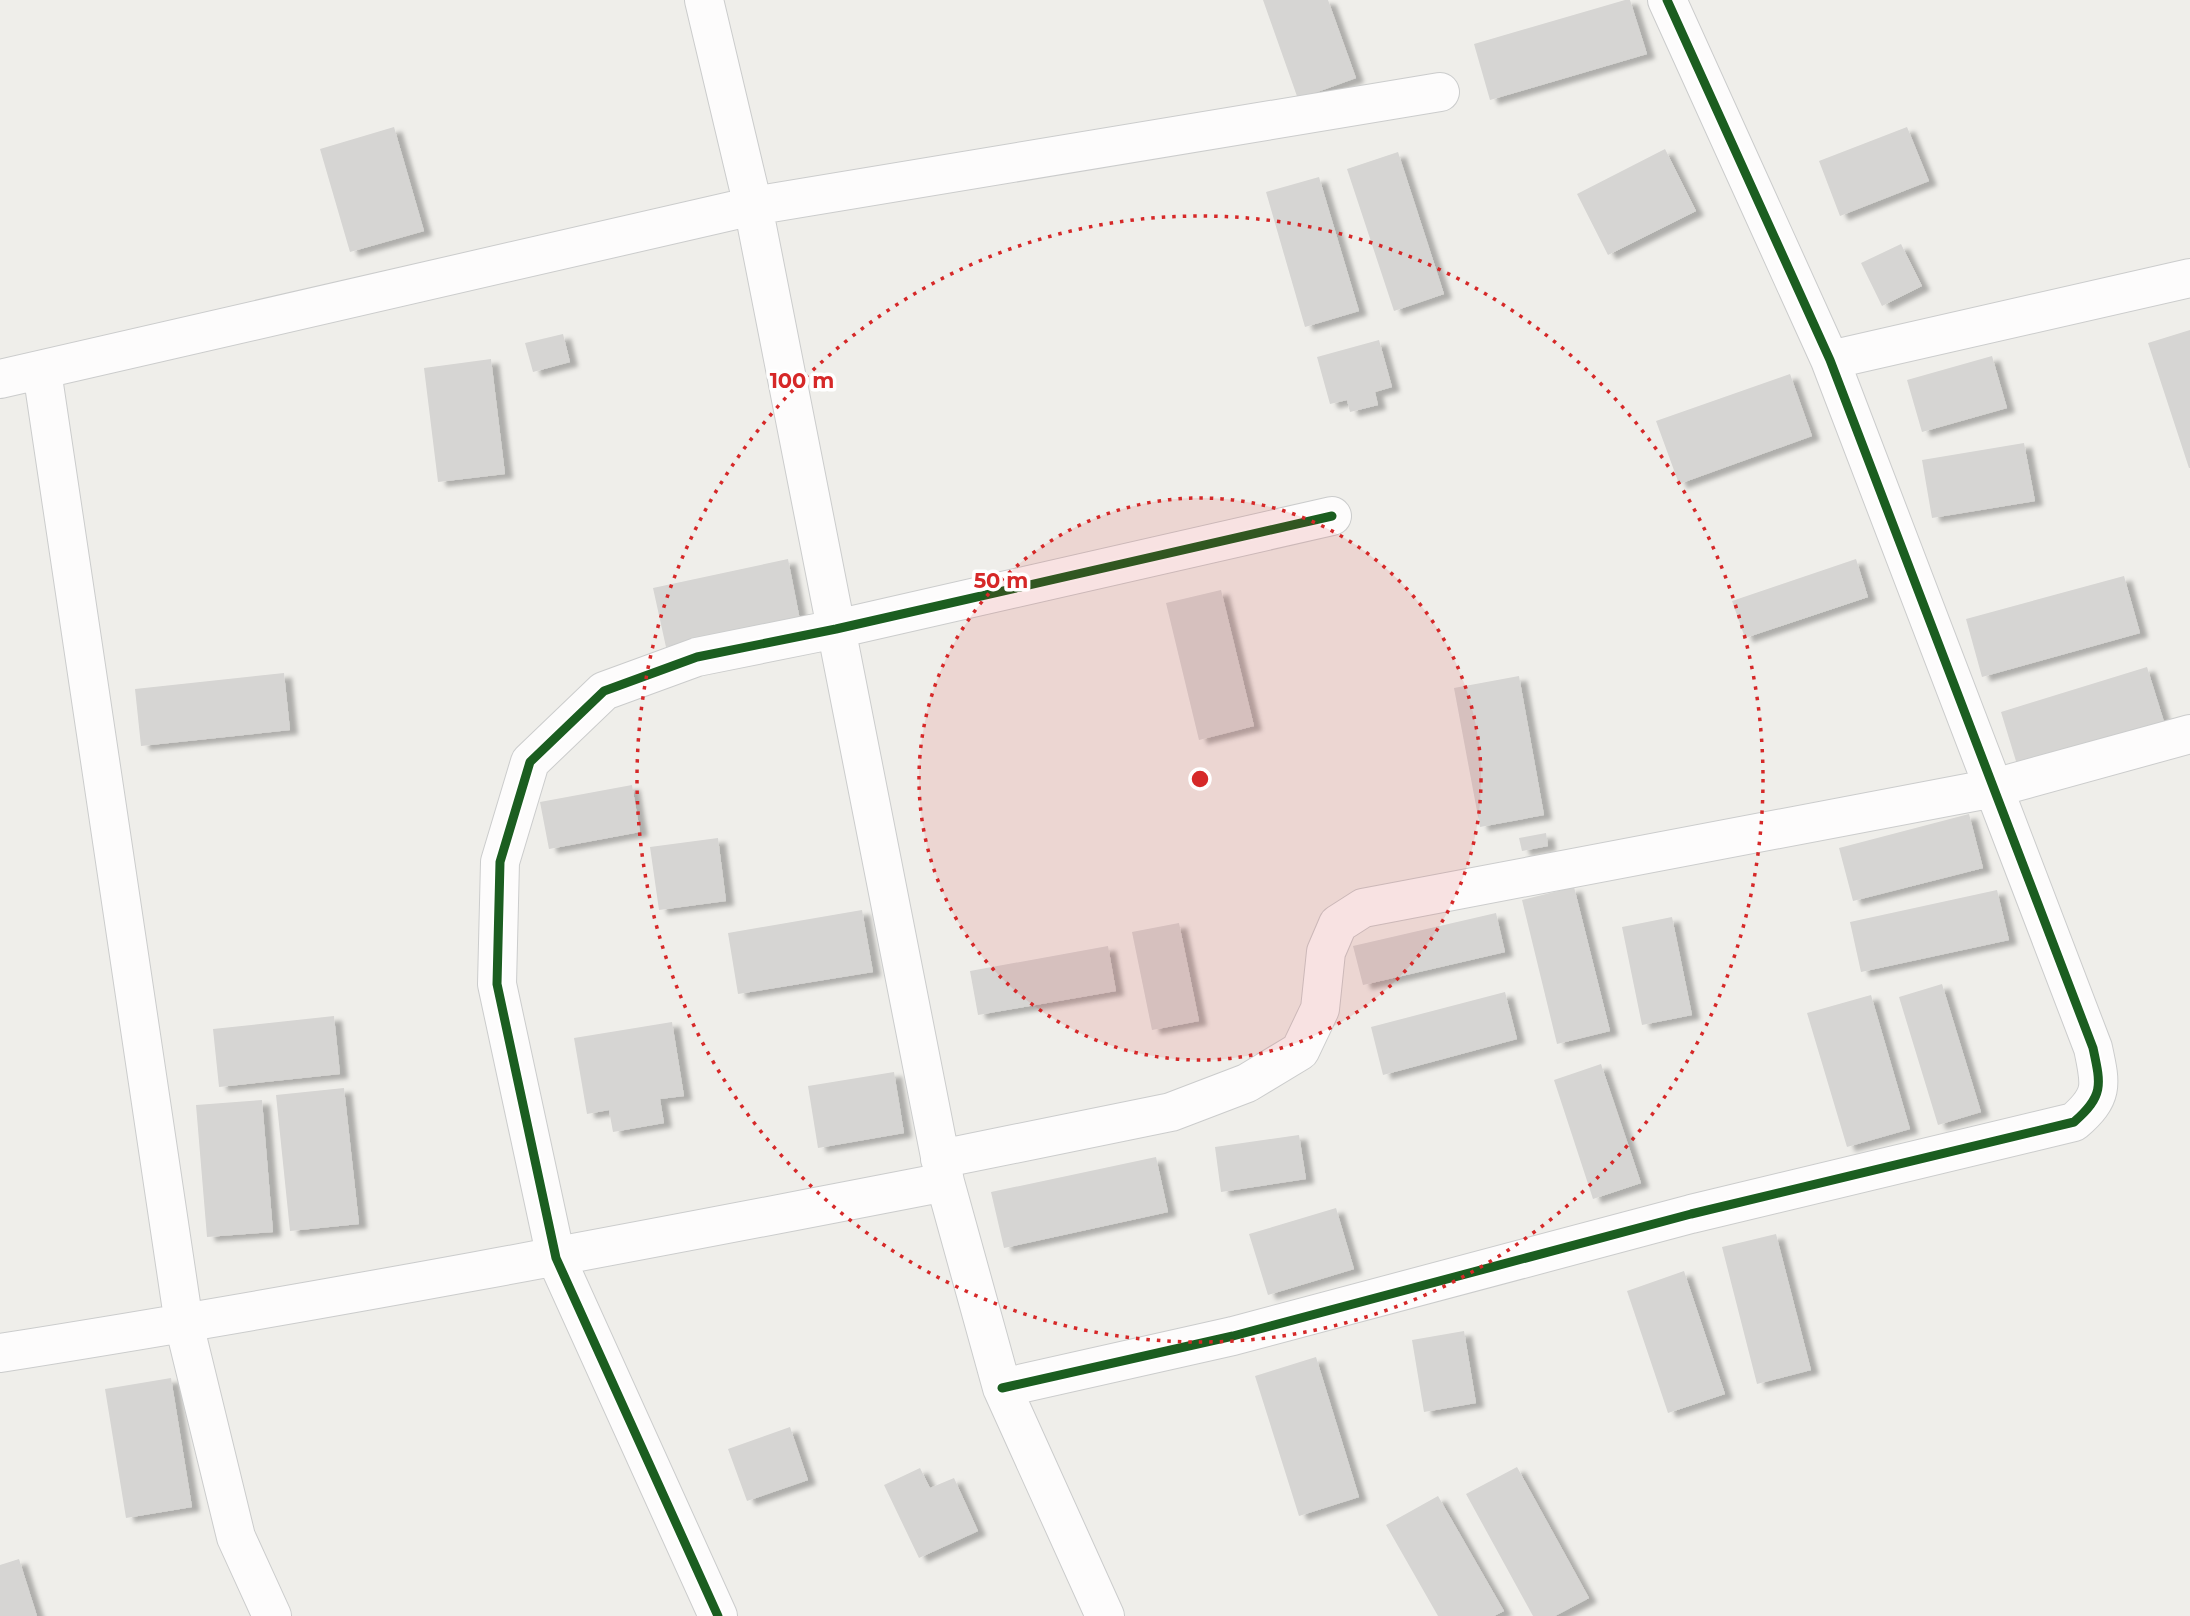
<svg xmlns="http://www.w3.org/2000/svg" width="2190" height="1616" viewBox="0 0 2190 1616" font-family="Montserrat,sans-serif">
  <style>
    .building { fill: #d6d5d3; filter: url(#shadow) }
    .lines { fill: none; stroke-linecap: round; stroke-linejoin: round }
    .minor-casing { stroke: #cbcccc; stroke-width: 40 }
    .minor { stroke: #fdfcfc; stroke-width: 38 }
    .cycleway-casing { stroke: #fff; stroke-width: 13 }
    .cycleway { stroke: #1b5e20; stroke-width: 9 }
    .ring { fill: none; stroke: #d62828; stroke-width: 3.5; stroke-dasharray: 3.5 7 }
    .centre { fill: #d62828; stroke: #fff; stroke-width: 3.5 }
    .ring-label { font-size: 21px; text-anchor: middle; font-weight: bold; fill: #d62828; stroke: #fff; stroke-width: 7; stroke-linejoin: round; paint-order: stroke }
  </style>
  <defs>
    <filter id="shadow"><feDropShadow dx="8" dy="4.5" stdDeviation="2" flood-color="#0004"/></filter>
  </defs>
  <rect width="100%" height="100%" fill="#efeeea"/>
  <path class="building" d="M1263,0H1328L1356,78L1298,99Z
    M1625,0H1630L1647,54L1490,100L1474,44Z
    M394,127L424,231L350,252L320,149Z
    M1907,127L1929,181L1840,216L1819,161Z
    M1665,149L1696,211L1608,255L1577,194Z
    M1398,152L1444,294L1394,311L1347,169Z
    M1319,177L1359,311L1305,327L1266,192Z
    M1901,244L1922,286L1882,306L1861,263Z
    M2190,330V468H2189L2148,343Z
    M563,334L570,362L533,372L525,343Z
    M1379,340L1392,387L1375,392L1378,405L1350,412L1347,400L1330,404L1317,357Z
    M1992,356L2007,408L1922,432L1907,380Z
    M491,359L505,474L438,482L424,368Z
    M1790,374L1812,436L1679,484L1656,421Z
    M2024,443L2035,501L1932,518L1922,460Z
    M788,559L800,620L666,647L653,588Z
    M1856,559L1868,597L1745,638L1732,601Z
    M2124,576L2140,633L1982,677L1966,619Z
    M1221,590L1254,726L1199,740L1166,603Z
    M2147,667L2165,725L2019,771L2001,712Z
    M284,673L290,730L141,746L135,689Z
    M1519,676L1544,815L1480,827L1454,688Z
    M632,785L640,832L549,849L540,802Z
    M1969,814L1983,868L1853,901L1839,848Z
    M1546,833L1548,846L1522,851L1519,838Z
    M718,838L726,901L659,910L650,847Z
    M1574,887L1610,1031L1557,1044L1522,900Z
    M1997,890L2009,940L1861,972L1850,922Z
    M862,910L873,972L738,994L728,933Z
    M1496,913L1505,952L1363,985L1353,946Z
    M1672,917L1692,1015L1642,1025L1622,927Z
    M1179,923L1199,1021L1152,1030L1132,932Z
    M1108,946L1116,991L978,1015L970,971Z
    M1942,984L1981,1112L1938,1125L1899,997Z
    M1505,992L1517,1039L1383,1075L1371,1027Z
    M1871,995L1910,1129L1847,1147L1807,1013Z
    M334,1016L340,1074L219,1087L213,1029Z
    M672,1022L684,1096L660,1099L664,1123L613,1132L609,1110L587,1114L574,1038Z
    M1601,1064L1641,1183L1593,1199L1554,1080Z
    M894,1072L904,1133L818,1148L808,1086Z
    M344,1088L359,1224L290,1231L276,1095Z
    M262,1100L273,1232L207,1237L196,1105Z
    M1299,1135L1306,1179L1221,1192L1215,1147Z
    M1156,1157L1168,1212L1004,1248L991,1192Z
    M1336,1208L1354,1269L1268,1295L1249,1234Z
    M1776,1234L1811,1370L1757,1384L1722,1247Z
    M1684,1271L1725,1394L1668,1413L1627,1291Z
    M1464,1331L1476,1403L1424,1412L1412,1340Z
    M1316,1357L1359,1497L1299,1516L1255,1376Z
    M171,1378L192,1507L126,1518L105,1389Z
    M790,1427L808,1480L747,1501L728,1449Z
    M1517,1467L1589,1598L1555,1616H1533L1466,1494Z
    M920,1468L930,1488L954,1478L978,1531L919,1558L884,1485Z
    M1438,1496L1504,1611L1494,1616H1438L1386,1525Z
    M19,1559L37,1616H0V1565Z"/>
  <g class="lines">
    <g class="minor-casing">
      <path id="minor" d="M704,0L753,206L945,1182L1002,1388L1105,1616
        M1830,360L2190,278
        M42,371L184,1324L236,1537L272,1616
        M0,379L753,206L1440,92
        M940,1159L1171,1112L1247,1083L1300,1051L1320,1009L1326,952L1338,924L1363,908L1994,788L2190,734
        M0,1353C316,1303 631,1243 945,1182
        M1002,1388L1233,1336L1691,1214L2074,1122C2104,1096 2101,1085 2093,1048L1830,360L1667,0
        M718,1616L556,1258L497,984L500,862L530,762L604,691L697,657L836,629L1332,516"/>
    </g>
    <use href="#minor" class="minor"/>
    <g class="cycleway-casing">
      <path id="cycleway" d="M1002,1388L1233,1336L1691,1214L2074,1122C2104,1096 2101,1085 2093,1048L1830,360L1667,0
        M718,1616L556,1258L497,984L500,862L530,762L604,691L697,657L836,629L1332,516"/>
    </g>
    <use href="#cycleway" class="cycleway"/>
  </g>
  <circle cx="1200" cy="779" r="281" fill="#d62828" fill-opacity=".12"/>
  <g class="ring">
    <circle cx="1200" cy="779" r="281"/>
    <circle cx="1200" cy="779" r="563"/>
  </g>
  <circle cx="1200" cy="779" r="10" class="centre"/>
  <g class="ring-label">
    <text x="802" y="388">100 m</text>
    <text x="1001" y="588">50 m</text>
  </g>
</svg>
